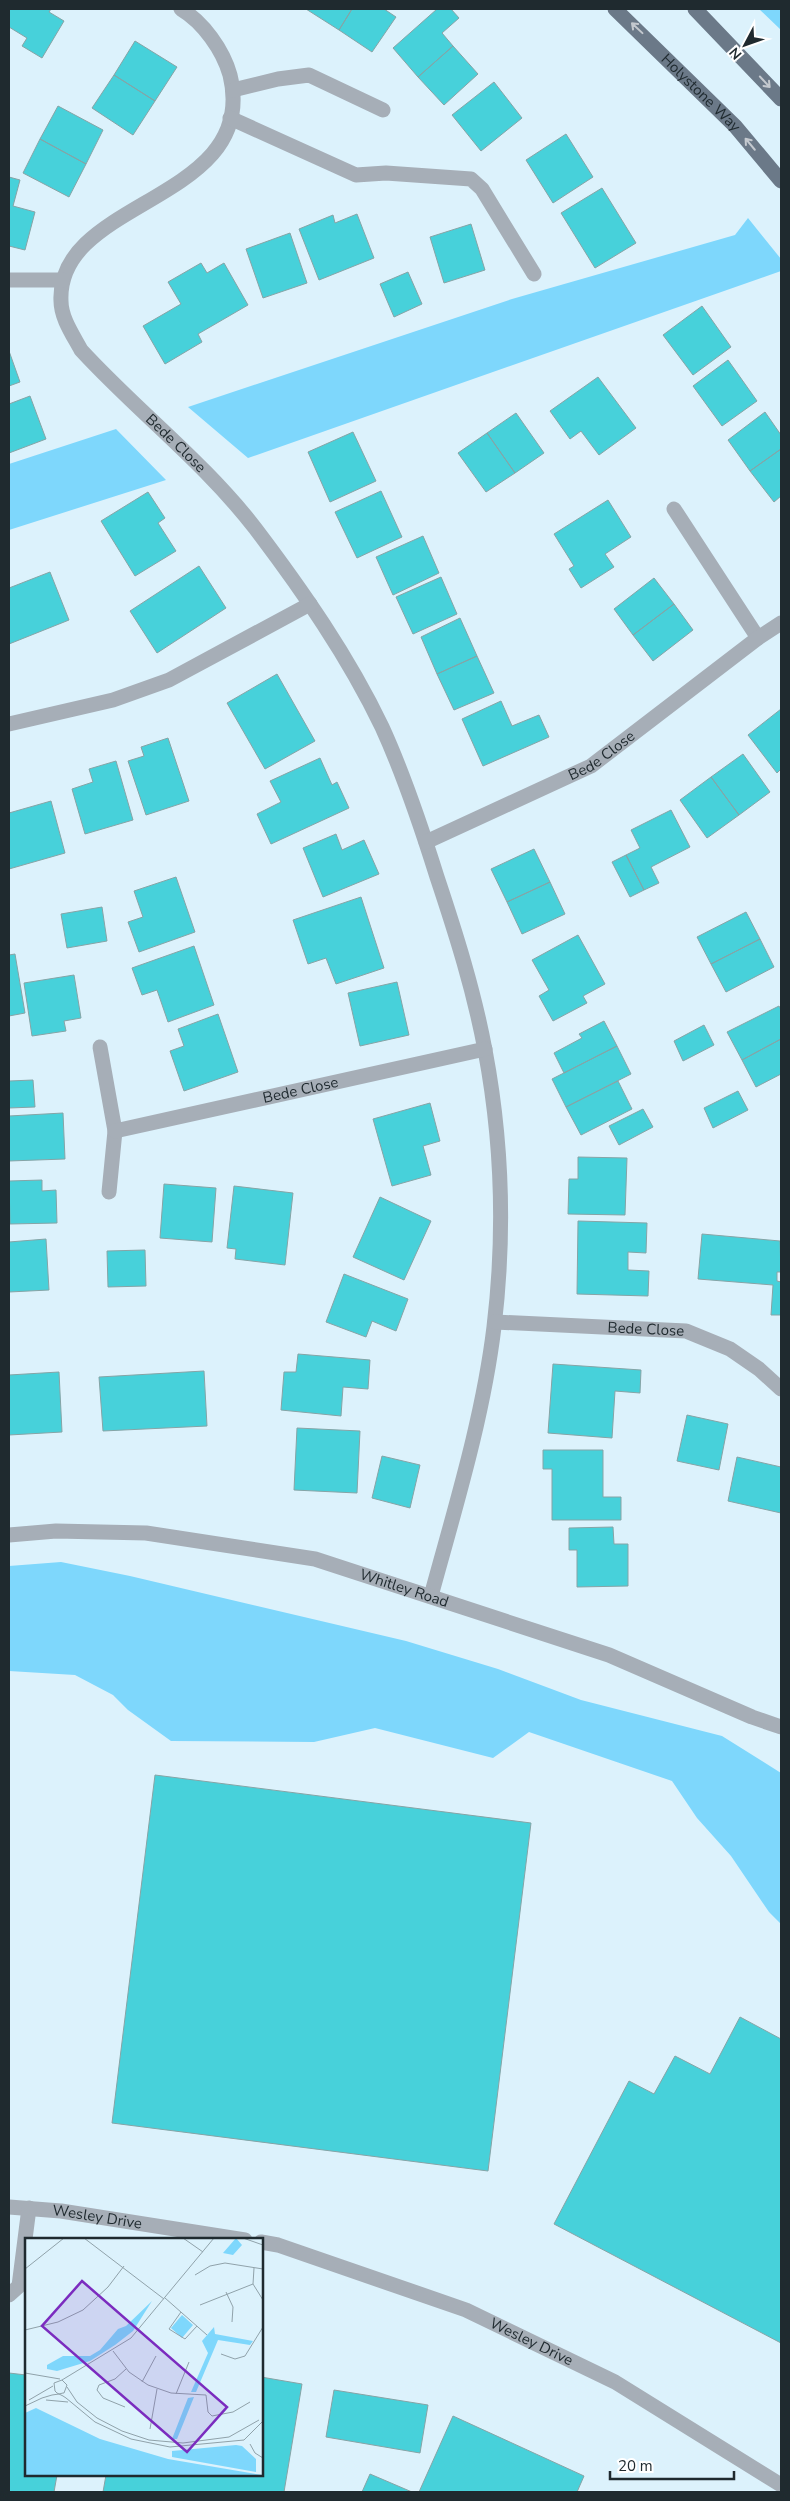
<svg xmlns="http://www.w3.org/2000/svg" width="790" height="2501" viewBox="0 0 790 2501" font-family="'Nunito Sans',sans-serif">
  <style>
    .green { fill: #7ed7fc }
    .building { fill: #47d1da; stroke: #86a4a6 }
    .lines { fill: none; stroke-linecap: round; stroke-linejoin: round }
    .minor { stroke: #a6aeb7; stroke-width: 15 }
    .major { stroke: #6b7988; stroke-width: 15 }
    .oneway { stroke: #c4c9cf }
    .labels { text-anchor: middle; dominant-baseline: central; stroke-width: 4; stroke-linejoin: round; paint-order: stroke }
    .street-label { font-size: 15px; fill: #1f2a2f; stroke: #fff }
    .inset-road { fill: none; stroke: #90a2aa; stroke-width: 1 }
    .view { fill: #7b2cbf; fill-opacity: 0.15; stroke: #7b2cbf; stroke-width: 2.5 }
    .inset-edge { fill: none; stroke: #1f2a2f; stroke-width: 2.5 }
  </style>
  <rect width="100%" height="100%" fill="#dcf2fc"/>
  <path class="green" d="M759,9H781V30Z
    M748,218L781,259V271L248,458L188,407L512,299L735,235Z
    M116,429L166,480L9,530V464Z
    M61,1562L130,1576L406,1641L498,1669L581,1700L722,1736L781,1773V1924L769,1912L731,1856L697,1818L672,1781L529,1732L493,1758L375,1728L314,1742L171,1741L128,1710L113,1695L75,1675L9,1671V1566Z"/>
  <path class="building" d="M9,9H51L49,12L64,21L42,58L22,46L27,38L9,27Z
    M306,9H352L339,30Z
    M352,9H384L396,17L372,52L339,30Z
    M437,9H451L459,18L442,33L453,46L418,77L393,48Z
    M135,41L177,67L155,101L114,75Z
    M453,46L478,74L444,105L418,77Z
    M114,75L155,101L133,135L92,108Z
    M494,82L522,118L481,151L452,115Z
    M58,106L103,130L86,164L40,139Z
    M566,134L593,177L553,203L526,160Z
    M40,139L86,164L69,197L23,173Z
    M9,177L20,180L13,206L35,212L25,250L9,246Z
    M602,188L636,243L595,268L561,213Z
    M357,214L374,258L319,280L299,229L333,215L335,223Z
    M471,224L485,270L444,283L430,237Z
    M290,233L307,283L263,298L246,249Z
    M201,263L207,273L224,263L248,305L198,334L202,342L165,364L143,326L181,304L168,282Z
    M408,272L422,304L394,317L380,284Z
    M702,306L731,347L693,375L663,335Z
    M9,351L20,382L9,386Z
    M728,360L757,401L722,426L693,386Z
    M598,377L636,428L599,455L581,431L570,439L550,411Z
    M30,396L46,439L9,453V404Z
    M765,412L781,435V449L750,471L728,440Z
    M516,413L544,453L515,473L487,433Z
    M353,432L376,481L330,502L308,452Z
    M487,433L515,473L486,492L458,453Z
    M781,449V496L774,502L750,471Z
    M381,491L402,537L357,558L335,512Z
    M148,492L165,518L158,523L176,551L135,576L101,521Z
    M608,500L631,537L605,554L614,567L581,588L569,569L574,566L554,534Z
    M423,536L439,573L393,595L376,557Z
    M199,566L226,608L157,653L130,611Z
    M50,572L69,620L9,644V588Z
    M441,577L457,614L413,634L396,597Z
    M654,578L674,604L633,635L614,609Z
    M674,604L693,630L653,661L633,635Z
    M460,618L477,656L437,674L421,637Z
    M477,656L494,693L454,710L437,674Z
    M277,674L315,741L265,769L227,703Z
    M501,701L512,726L539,715L549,737L483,766L462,719Z
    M781,709V769L777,773L748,735Z
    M168,738L189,801L146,815L128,761L144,756L141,747Z
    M743,754L770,792L739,815L711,777Z
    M320,758L332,785L337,782L349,808L271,844L257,814L281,802L270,781Z
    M116,761L133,820L85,834L72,789L93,782L89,769Z
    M711,777L739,815L707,838L680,800Z
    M51,801L65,853L9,869V813Z
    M671,810L690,847L651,867L659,883L644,890L626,855L640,848L631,830Z
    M336,834L342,850L364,840L379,874L323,897L303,848Z
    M534,849L550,882L507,902L491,869Z
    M626,855L644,890L630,897L612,862Z
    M176,877L195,932L139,952L128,922L143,917L134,891Z
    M550,882L565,914L522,934L507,902Z
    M361,897L384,968L336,984L326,958L308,964L293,920Z
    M102,907L107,941L67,948L61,914Z
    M746,912L760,939L711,964L697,937Z
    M578,935L605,984L583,996L587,1003L553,1021L539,996L549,990L532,960Z
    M760,939L774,967L726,992L711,964Z
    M194,946L214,1005L168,1022L157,990L142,995L132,968Z
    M15,954L25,1013L9,1016V955Z
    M74,975L81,1018L64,1021L66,1031L32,1036L24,983Z
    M397,982L409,1035L360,1046L348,993Z
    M779,1006L781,1010V1039L742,1060L727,1032Z
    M218,1014L238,1072L184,1091L170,1051L184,1046L178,1029Z
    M604,1021L617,1046L564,1073L554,1053L582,1038L579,1034Z
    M704,1025L714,1045L683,1061L674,1041Z
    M781,1039V1074L756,1087L742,1060Z
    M617,1046L631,1074L566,1107L552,1079Z
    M33,1080L35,1107L9,1108V1081Z
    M618,1081L632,1109L581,1135L566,1107Z
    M738,1091L748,1110L713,1128L704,1108Z
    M430,1103L440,1141L423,1146L431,1175L392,1186L373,1119Z
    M643,1109L653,1127L619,1145L609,1126Z
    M63,1113L65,1159L9,1161V1116Z
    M578,1157L627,1158L625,1215L568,1214L569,1179H578Z
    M42,1180V1191L56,1190L57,1223L10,1224L9,1181Z
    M164,1184L216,1188L212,1242L160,1238Z
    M234,1186L293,1193L285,1265L235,1259L236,1249L227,1248Z
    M380,1197L431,1221L404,1280L353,1257Z
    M578,1221L647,1223L646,1253L628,1252V1270L649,1271L648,1296L577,1294Z
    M702,1234L780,1241L781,1272H777V1281L781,1282V1315H771L773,1285L698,1279Z
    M46,1239L49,1290L9,1292V1242Z
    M145,1250L146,1286L108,1287L107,1251Z
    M344,1274L408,1299L396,1331L372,1321L366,1337L326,1322Z
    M298,1354L370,1360L368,1389L343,1387L341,1416L281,1410L284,1372H296Z
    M553,1364L641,1370L640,1393L615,1391L612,1438L548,1433Z
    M204,1371L207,1426L103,1431L99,1377Z
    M59,1372L62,1432L9,1435V1375Z
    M687,1415L728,1424L719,1470L677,1461Z
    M297,1428L360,1431L357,1493L294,1490Z
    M543,1450H603V1497H621V1520H552V1469H543Z
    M382,1456L420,1465L410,1508L372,1498Z
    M737,1457L781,1467V1513L728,1501Z
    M613,1527L614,1544H628V1586L577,1587V1550H569V1528Z
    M155,1775L531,1823L488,2171L112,2123Z
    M740,2017L781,2039V2343L554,2224L629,2081L654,2094L675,2056L710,2074Z
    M9,2373L26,2375V2475H57L54,2492H9Z
    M261,2377L302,2384L284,2492H103L106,2475H261Z
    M334,2390L428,2405L420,2453L326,2437Z
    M453,2416L584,2476L577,2492H419Z
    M370,2474L412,2492H362Z"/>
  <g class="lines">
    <g class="minor">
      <path id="s1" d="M181,9C203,22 223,50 230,75C261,202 56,198 61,301C61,318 73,335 81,350C137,411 204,462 255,528C302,590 348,656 382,727C404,775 421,826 437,877C456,934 474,991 485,1050C502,1140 505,1235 494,1327C483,1418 455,1508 431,1596"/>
      <path d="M233,90L278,79L309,75L383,110"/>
      <path d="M230,118L356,175L386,173L471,179L482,189L534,274"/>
      <path d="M9,280H62"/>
      <path d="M674,509L758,638"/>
      <path d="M9,724L113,700L169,680L310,604"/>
      <path id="s2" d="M426,842L591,766L758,638L781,623"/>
      <path d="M100,1047L115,1131L109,1192"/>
      <path id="s3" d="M115,1131L485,1049"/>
      <path id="s4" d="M495,1322L686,1331L730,1349L759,1369L781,1389"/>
      <path id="s5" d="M9,1535L56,1531L146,1533L315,1559L609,1655L752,1717L781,1727"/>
      <path id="s6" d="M9,2207L61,2211L245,2240"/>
      <path id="s7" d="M261,2242L278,2245L466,2310L615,2382L781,2485"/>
      <path d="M9,2295L19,2286L29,2208"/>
    </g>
    <g class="major">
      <path id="s8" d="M615,9L735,126L781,181"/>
      <path d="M695,9L781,99"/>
    </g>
  </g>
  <defs><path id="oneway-shaft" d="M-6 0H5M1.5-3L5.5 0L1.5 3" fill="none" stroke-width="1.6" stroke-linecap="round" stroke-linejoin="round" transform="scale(1.25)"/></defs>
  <g class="oneway">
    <use href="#oneway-shaft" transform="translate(637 28) rotate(-137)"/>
    <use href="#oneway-shaft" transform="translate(765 82) rotate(47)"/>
    <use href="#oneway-shaft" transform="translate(750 144) rotate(-130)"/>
  </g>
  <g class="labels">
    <g class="street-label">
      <text stroke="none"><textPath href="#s8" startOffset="120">Holystone Way</textPath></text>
      <text stroke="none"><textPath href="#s1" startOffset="575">Bede Close</textPath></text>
      <text stroke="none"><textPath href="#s2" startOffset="196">Bede Close</textPath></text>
      <text stroke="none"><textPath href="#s3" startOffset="190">Bede Close</textPath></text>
      <text stroke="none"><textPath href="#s4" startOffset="151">Bede Close</textPath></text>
      <text stroke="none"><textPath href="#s5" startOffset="402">Whitley Road</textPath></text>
      <text stroke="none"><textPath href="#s6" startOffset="89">Wesley Drive</textPath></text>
      <text stroke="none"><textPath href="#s7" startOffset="289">Wesley Drive</textPath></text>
    </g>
  </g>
  <g transform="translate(25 2238)">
    <rect width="238" height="238" fill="#dcf2fc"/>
    <path d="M211,0L217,7L208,17L198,15ZM127,63L108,93L90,107L65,123L32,133L22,131V127L38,118H65L75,112L93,91L101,88ZM157,77L168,87L157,100L146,90ZM189,89L190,96L228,103L225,107L193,102L171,154H166L183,115L177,103ZM169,159L152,201H147L163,160ZM11,170L75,201L143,221L237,237H0V175ZM211,207L217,208L231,221V234L147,219V213Z" fill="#7ed7fc"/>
    <path class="inset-road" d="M59,0L139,61M158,0L178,14M218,0L238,7M229,30L228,46L238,62M0,31L39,0M170,37L185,28L200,25L238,31M201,54L208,69L207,84M140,60L182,97M175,67L228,46M156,74L144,91L160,101L172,88M0,92L33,84L58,72L83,49L99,28M88,113L104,134L123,147L146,155L181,157L183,174L187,178L208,174L225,164M196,116L210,121L220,118L238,89M0,135L35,141M37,142L106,100L189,0M117,144L131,118M42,149L52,164L72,180L97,193L124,202L158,205L204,199L234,182M151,156L164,124M4,162L28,148M21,162L43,164M0,168L17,160L27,157L34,156L38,155H39L42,147L37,142L29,145L30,153L32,155L38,158L41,160L70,184L106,201L145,209L219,202L238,183M100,169L78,160L72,152L74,147L90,141L101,131M125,191L132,151M225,206L230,215L238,220"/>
    <path class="view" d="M57,43L202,169L162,214L17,88Z"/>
    <rect width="238" height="238" class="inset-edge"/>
  </g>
  <rect width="790" height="2501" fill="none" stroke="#1f2a2f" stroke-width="20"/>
  <g transform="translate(745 45) rotate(229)" stroke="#ffffff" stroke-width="4" paint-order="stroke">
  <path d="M0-4L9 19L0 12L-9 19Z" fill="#1f2a2f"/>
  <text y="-8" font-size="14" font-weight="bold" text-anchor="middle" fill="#1f2a2f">N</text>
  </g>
  <path d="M610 2471v8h124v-8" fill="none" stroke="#1f2a2f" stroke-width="2.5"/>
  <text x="618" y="2471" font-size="15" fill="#1f2a2f" stroke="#ffffff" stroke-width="4" paint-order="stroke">20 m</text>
</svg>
